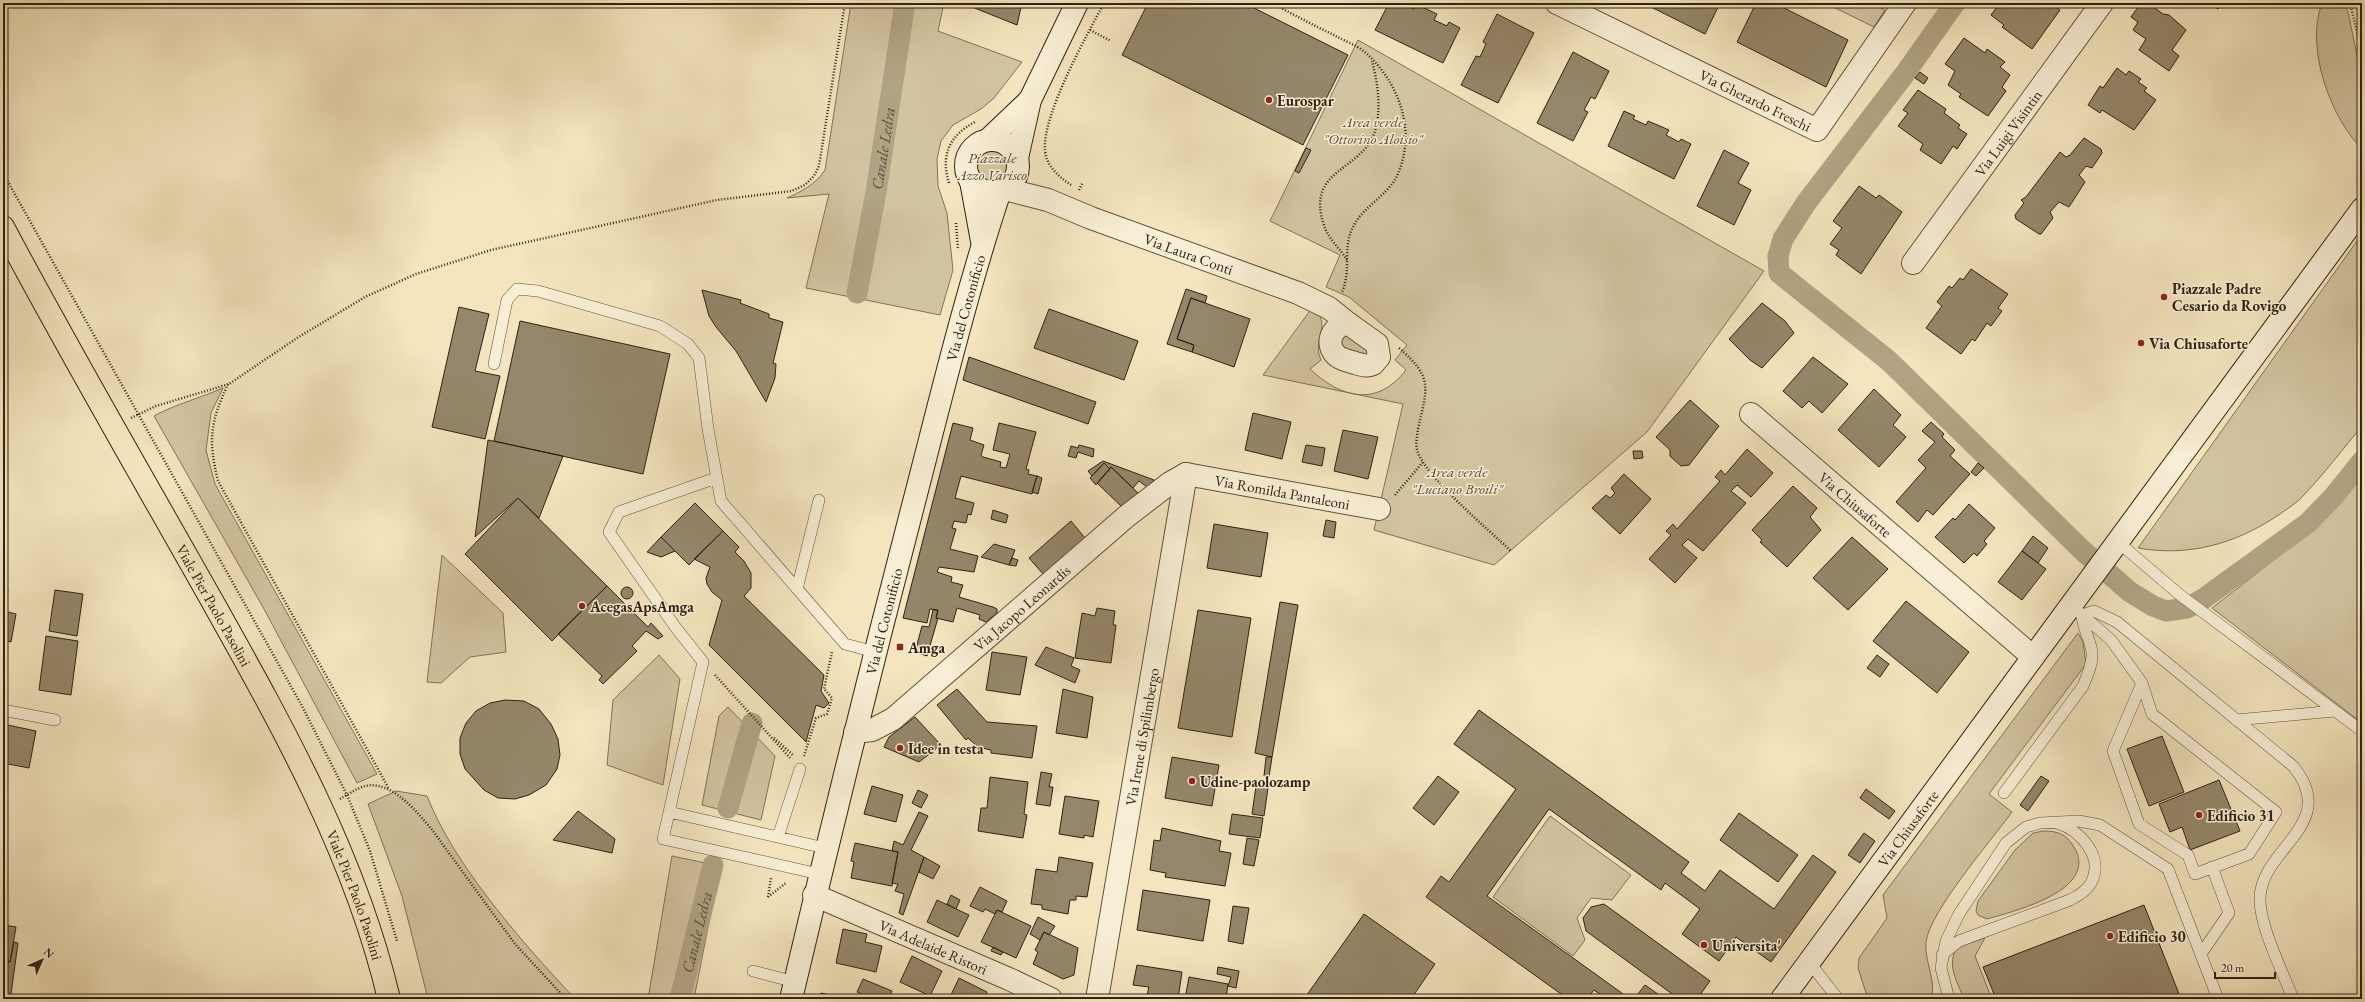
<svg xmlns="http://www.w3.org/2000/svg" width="2365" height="1002" viewBox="0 0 2365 1002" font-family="'EB Garamond',serif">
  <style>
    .green { fill: #d3c4a1; stroke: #817359 }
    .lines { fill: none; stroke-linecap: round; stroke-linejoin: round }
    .canal { stroke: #b1a383; stroke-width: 21 }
    .building { fill: #95876b; stroke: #2f2211 }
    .lane-casing { stroke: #60533c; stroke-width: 12 }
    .street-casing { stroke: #60533c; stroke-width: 24 }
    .secondary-casing { stroke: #2f2211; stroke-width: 24 }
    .primary-casing { stroke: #2f2211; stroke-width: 24 }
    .path { stroke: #2f2211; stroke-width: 2.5; stroke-dasharray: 1 2; stroke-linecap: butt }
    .lane { stroke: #f8eed5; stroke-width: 11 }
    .street { stroke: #f8eed5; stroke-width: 22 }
    .secondary { stroke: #f8eed5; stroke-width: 22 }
    .primary { stroke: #f4e5be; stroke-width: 22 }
    .poi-dot { fill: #8f2418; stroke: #f8eed5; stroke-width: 1.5 }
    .labels { text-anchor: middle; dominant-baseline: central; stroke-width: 3; stroke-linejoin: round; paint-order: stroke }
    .poi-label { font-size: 15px; font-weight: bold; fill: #2f2211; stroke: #f8eed5; text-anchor: start }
    .street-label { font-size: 15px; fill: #2f2211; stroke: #f8eed5 }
    .park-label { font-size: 15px; font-style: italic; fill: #584a35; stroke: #f8eed5 }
    .water-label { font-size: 16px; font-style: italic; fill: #5c4f39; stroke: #f8eed5 }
  </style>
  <rect width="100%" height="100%" fill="#f4e5be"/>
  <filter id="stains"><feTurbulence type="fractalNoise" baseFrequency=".005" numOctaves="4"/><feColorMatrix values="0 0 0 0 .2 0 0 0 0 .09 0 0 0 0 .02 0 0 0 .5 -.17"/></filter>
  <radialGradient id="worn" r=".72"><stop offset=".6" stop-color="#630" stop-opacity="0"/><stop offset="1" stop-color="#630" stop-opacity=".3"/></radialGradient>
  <path class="green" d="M851,3H944L938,31L1022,62L994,98L981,109L953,125L941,141L937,159L938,186L947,213L953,270L940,315L806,288L829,194L787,198C802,191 815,185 825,170Z
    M1825,3H1872L1885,10L1874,27Z
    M2322,3H2344L2348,12L2362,79V149C2330,117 2305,47 2322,3Z
    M1358,40L1764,271L1647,432L1494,565L1374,530L1403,404L1263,375L1312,308C1334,323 1311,340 1321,360L1310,369C1342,399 1377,407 1406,370L1395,360L1407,345L1349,297L1326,287L1340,255L1270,221Z
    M966 166a26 26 0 1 1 52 0a26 26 0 1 1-52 0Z
    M2362,234V426C2343,449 2324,474 2303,496C2296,504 2285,510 2277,516C2235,544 2188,557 2138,548Z
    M1345,333L1370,348L1371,357L1342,351L1339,338Z
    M223,388L211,413L206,450L215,484L377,774L357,783L264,609L154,416C176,404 200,398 223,388Z
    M2362,475V723L2212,608L2320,524Z
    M442,555L503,613L506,652L470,657L441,683L427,682Z
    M2078,633L2083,642L2086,664L1989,794L2012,812C1991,841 1930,911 1926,942C1924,961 1937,981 1931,999H1868L1858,968L1859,958L1887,918L1883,895Z
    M659,655L680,679L663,785L607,765L613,700Z
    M728,707L775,756L761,820L702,805L719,716Z
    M396,791L427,796C455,867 523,943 575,999H428L402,896L368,804Z
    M1550,816L1631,875L1612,900L1591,898L1577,918L1585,940L1573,956L1493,897Z
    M2043,831C2058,831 2066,834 2074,847C2100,890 2015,911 1987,919L1978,915L1976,911L1978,901L2015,850L2033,833Z
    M672,856L720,866L694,999H648Z
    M1985,938L1975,956L1992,999H1980L1978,994L1964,999C1958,983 1945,963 1958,947Z"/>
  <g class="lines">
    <g class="canal">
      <path d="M1955,3L1904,75L1806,203L1783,239L1778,256L1779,273L1889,361L2083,551L2130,592L2153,606L2166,611L2187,608L2203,599L2308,523L2334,496L2362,461"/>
      <path id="s1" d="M857,293L876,192L905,3"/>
      <path d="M728,808L752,723"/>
      <path id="s2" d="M680,999L713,865"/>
    </g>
  </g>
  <path class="building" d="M962,3H1022L1017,25Z
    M1148,3H1244L1348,55L1303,145L1122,55Z
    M1389,3H1401L1414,9L1416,4L1437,14L1434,20L1447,26L1449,22L1460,28L1443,63L1375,30Z
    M1643,3H1720L1705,34Z
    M1756,3H1774L1848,40L1826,87L1737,42Z
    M2000,3H2050L2060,10L2032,49L2002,27L2004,25L1991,15Z
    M2141,3H2148L2163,14L2169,15L2186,30L2172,50L2179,56L2169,71L2139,50L2146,39L2133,30L2138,22L2131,17Z
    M2210,3H2222L2218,9Z
    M1497,14L1534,33L1498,103L1461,85L1476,56L1480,57L1486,44L1483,42Z
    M1964,38L1985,53L1987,49L2005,62L2000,67L2010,75L2002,87L2006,91L1988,116L1959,97L1961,94L1948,85L1955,71L1945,64Z
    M1573,52L1609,71L1595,99L1591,97L1584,110L1588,112L1573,141L1537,123Z
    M2117,68L2126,75L2129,71L2141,79L2138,82L2147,88L2144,91L2156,100L2134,130L2102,110L2100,113L2088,105L2100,86L2103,88Z
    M1920,72L1928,78L1924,84L1915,78Z
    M1918,90L1946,109L1944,113L1960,125L1958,128L1967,134L1957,149L1953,146L1941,164L1920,150L1923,144L1898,126L1908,113L1903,110Z
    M1624,111L1635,116L1633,119L1646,125L1648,121L1669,130L1666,135L1679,142L1681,139L1691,144L1674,179L1608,146Z
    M2084,138L2101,149L2102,153L2092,168L2086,166L2079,175L2085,182L2069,207L2059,202L2050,212L2053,218L2041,234H2039L2016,219L2015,215L2024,203L2021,200L2026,197L2060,152L2066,157L2070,155Z
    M1306,148L1311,150L1299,173L1295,171Z
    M1724,150L1749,163L1738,183L1751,190L1734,225L1697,206Z
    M1859,186L1876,198L1879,195L1902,212L1861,274L1836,255L1839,250L1830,244L1842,228L1833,221Z
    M1971,269L2008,294L1998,308L2002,311L1991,326L1987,323L1975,341L1972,339L1961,354L1926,328L1942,306L1937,302L1949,286L1952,288L1960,278L1963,280Z
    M1186,289L1207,296L1205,303L1191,298L1177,339L1194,345L1192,352L1167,344Z
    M702,290L741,300L740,303L769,314V318L783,322L773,363L776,364L775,378L766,402L736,351L716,327L709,316Z
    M1191,298L1250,319L1234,367L1192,352L1194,345L1177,339Z
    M1762,303L1785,321L1794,333L1762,368L1750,360L1729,339Z
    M459,307L489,314L475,371L500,376L485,439L432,427Z
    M1049,309L1138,341L1124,380L1034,348Z
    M520,321L670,354L643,474L494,441Z
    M969,357L1096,402L1088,424L963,380Z
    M1813,357L1848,384L1822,413L1809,401L1802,408L1783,391Z
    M1874,389L1901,415L1893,425L1906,437L1879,467L1838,430Z
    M1690,400L1719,426L1689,465L1681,466L1670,456V450L1656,437Z
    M1253,413L1291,422L1282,459L1245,450Z
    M1931,422L1944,434L1942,437L1955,450L1950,456L1970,474L1933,515L1927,510L1918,522L1896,502L1926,468L1918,460L1935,442L1922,431Z
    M953,423L973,428L970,440L984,445L981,455L983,457L1001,462L1000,467L1006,468L1010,454L993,450L999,423L1036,432L1026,469L1029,470L1028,474L1037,476L1032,494L961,476L955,498L974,503L971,515L968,514L966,523L954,521L952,528L956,529L950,549L978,556L974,572L939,567L937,572L952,577L951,582L963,585L959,597L993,607L997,609V613L986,622L979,619L980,615L957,608L953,622L936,618L938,610L930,609L927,623L903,618Z
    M1343,430L1378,437L1368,479L1334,471Z
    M488,440L563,456L539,518L518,498L475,537Z
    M1079,445L1094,449L1093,457L1078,452L1076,458L1068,456L1071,446L1078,448Z
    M1306,445L1325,448L1322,466L1302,462Z
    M1747,449L1773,473L1751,497L1737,485L1731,491L1746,503L1703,551L1688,539L1682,545L1697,558L1675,583L1649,559L1671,535L1666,531L1673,524L1677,529L1720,481L1715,477L1721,470L1725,475Z
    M1633,451H1642L1643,458L1634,459Z
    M1103,461L1154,480L1147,487L1139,481L1133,488L1111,467L1110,469L1104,463L1092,476L1088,471Z
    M1104,463L1110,469L1096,485L1090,478Z
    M1978,463L1984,468L1976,476L1971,472Z
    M1111,467L1138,493L1123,508L1097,483Z
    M1624,474L1651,499L1620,534L1592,508L1606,495L1610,498L1615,493L1611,488Z
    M1037,476L1042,478L1038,494L1032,492Z
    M1793,486L1817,508L1810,517L1821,530L1787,567L1760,542L1762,540L1752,530Z
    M518,498L607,586L552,641L465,554Z
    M695,503L723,531L689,565L661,537Z
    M1969,504L1995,528L1984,541L1987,544L1977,556L1974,553L1964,563L1935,537L1953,518L1955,520Z
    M993,510L1008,515L1006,523L991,519Z
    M1326,520L1336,522L1334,538L1323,536Z
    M1071,521L1085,538L1044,575L1029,558Z
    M1214,524L1268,533L1261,577L1207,568Z
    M723,531L739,547L735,552L744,561L751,573V588L744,596L824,675L821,691L829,703L824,708L816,705L806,742L709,645L722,600L712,592L707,584L706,578L710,567L694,559Z
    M2033,536L2048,548L2038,563L2022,551Z
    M661,537L675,551L661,557L647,552Z
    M1852,537L1888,569L1848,610L1813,578Z
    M994,544L1015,550L1009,565L981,557Z
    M2022,551L2046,569L2022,600L1998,582Z
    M1012,558L1018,560L1016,566L1009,565Z
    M607,586L648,627L651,623L663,636L658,639L646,631L632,646L637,651L603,684L599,680L602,676L558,634Z
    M621 593a6 6 0 1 1 12 0a6 6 0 1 1-12 0Z
    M3,589L8,590L4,611L16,614L11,642L3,640Z
    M55,590L83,594L77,636L49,631Z
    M1906,601L1969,652L1937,693L1873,641Z
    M1280,602L1298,605L1272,757L1255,753Z
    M1097,608L1115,611L1113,625H1116L1111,663L1075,658L1082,613L1095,616Z
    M933,610H938L936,618H938L927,656L915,652L922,626L929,627Z
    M1198,610L1251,618L1232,737L1178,728Z
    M46,636L78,641L71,695L39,690Z
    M1046,647L1074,658L1071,666L1080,670L1075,683L1035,665Z
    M992,652L1027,657L1020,695L986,690Z
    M1877,655L1889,664L1880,677L1867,668Z
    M957,689L987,722L1037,726L1032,758L991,753V750L978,747L968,738L966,740L937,705Z
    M1063,689L1093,697L1087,738L1056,733Z
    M505,700L524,701L539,709L551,724L558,739L560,755L557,769L546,785L529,795L515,799L498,798L484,790L465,769L460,754V738L466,723L476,711L490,703Z
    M1479,710L1689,862L1681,873L1705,891L1720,870L1774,909L1813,855L1836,872L1771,962L1736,937L1719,961L1682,934L1700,909L1665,883L1661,890L1549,809L1487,896L1630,999H1607L1594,990L1587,999H1568L1426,897L1441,876L1449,882L1516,789L1454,744Z
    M915,717L941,745L919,762L884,747L889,737Z
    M3,724L36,731L29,768L3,763Z
    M2162,736L2184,792L2149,806L2127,749Z
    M1172,757L1219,765L1212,806L1165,798Z
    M1266,757H1272L1269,777L1264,776Z
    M1041,772L1052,774L1049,787H1053L1050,806L1036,804Z
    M1438,776L1459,792L1434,825L1413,808Z
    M2041,776L2049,781L2028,811L2020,805Z
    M990,777L1028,782L1024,814L1027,815L1023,838L978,831L981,808H987Z
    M2219,780L2240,831L2190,850L2182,827L2170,832L2159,804Z
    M872,786L903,795L896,822L864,814Z
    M1256,786L1268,788L1264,816L1252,814Z
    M1866,789L1895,811L1889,819L1860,798Z
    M918,790L928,795L921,808L912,803Z
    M1065,796L1099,801L1093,837L1084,835V838L1059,834Z
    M578,811L615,839L612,853L553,840Z
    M919,812L928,816L911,850L924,857L903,915L899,913L904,894L895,891L898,884L892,883L898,852L892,851L894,841L903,845Z
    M1739,813L1798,855L1778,882L1720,840Z
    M1232,814L1263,818L1260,838L1229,834Z
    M1162,828L1221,841L1219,851L1231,853L1225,886L1165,877L1166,873L1150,870L1154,840L1160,841Z
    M1864,833L1875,841L1860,863L1848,855Z
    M1247,838L1259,840L1254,866L1243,864Z
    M855,843L898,852L892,886L851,878L854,862L851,861Z
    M924,857L940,866L933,879L919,872Z
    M1059,857L1093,863L1087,897L1076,896V900H1070L1068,914L1042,909V905L1031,904L1036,869L1057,872Z
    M980,887L1007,901L1002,912L997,910L995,914L985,909L983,912L970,906Z
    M1143,890L1210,900L1203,941L1137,930Z
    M951,895L960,900L956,909L947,904Z
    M937,900L969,915L958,937L927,922Z
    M1604,904L1710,981L1697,999H1679L1586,931L1583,918L1591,907Z
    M2144,905L2181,999H1996L1983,967Z
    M1233,906L1249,908L1243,944L1228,941Z
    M997,910L1031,926L1016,958L981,942Z
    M1364,914L1435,964L1411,999H1304Z
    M1038,917L1055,926L1049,935L1044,932L1040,940L1030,934Z
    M3,925L16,927L10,962L3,961Z
    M843,929L867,934L865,942L882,946L876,972L836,963Z
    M1044,932L1078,948L1074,975L1063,979L1033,964L1038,952L1035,950Z
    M14,942L18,943L11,994H5L6,987L3,986V961L10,962Z
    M993,947L1003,952L1001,955L991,951Z
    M912,956L942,971L930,996L900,982Z
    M1137,965L1182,972L1178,999H1146L1149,987L1133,985Z
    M1218,967L1239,971L1236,988L1228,986L1231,977L1217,974Z
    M1189,977L1228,984L1226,999H1185Z
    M959,978L987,992L984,999H949Z
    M863,979L892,991L888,999H871L857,992Z
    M1645,985L1665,999H1634Z
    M3,986L6,987L5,999H3Z
    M821,993L847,999H820Z
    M860,994L865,996L871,999H859Z
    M890,994L897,996L896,999H888Z"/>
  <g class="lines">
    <g class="lane-casing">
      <path id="lane" d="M494,364L507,300L517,289L538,291L660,326L688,344L699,358L708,429L721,501L845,644L875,652
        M716,478L619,512L609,532L676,628L703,662L663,839L819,874
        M2118,542L2180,595L2362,731
        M797,589L819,500
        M2080,613L2111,640L2142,683L2113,751L2139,824L2188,855L2195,874L2249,854L2276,812L2152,714L2142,683
        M3,710L55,720
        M2236,720L2335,711
        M2004,793L2083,686C2087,676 2093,664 2092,652C2090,639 2083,629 2082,615L2094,611L2117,622L2293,766C2341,824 2261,848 2260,898C2259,925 2283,972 2293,999
        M669,812L825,848
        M778,837L800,769
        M2201,954L2229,913L2212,867
        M1942,955L1959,941L2070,900C2078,896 2087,891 2091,883C2105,857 2080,830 2057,823
        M1809,962L1838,999
        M753,971L795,982
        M1949,999L1941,968L1946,941L1959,914L2006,843L2026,827L2040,823L2079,821L2100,825L2168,869L2218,999"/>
    </g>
    <g class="street-casing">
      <g id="street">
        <path id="s3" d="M1557,3L1817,130L1905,3"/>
        <path id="s4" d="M1005,189L1048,200L1091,218L1298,293L1329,308L1349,324"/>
        <path id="s5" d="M1913,263L2102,3"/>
        <path d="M1349,324L1377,344L1379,357L1373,364C1367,367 1362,365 1355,363C1349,361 1341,360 1336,355C1324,343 1333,324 1349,324Z"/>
        <path id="s6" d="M1751,414L2033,657"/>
        <path id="s7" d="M1186,474L1379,509"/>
        <path id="s8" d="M855,732L872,730L893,719L1127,516L1170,483L1186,474"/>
        <path id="s9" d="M814,895L1009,979L1051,999"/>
        <path id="s10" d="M1097,999L1186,474"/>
      </g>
    </g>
    <g class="secondary-casing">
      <g id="secondary">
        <circle cx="992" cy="166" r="26"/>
        <path d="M988,140L1030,100"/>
        <path d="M1017,158L1030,100L1077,3"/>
        <path d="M971,181L982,241"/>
        <path id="s11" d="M791,999C830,833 871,667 914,502C941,398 966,293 1000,191"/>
        <path id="s12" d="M1782,999L2362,209"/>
      </g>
    </g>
    <g class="primary-casing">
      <g id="primary">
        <path id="s13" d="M3,227C71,355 144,480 215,606C285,731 356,858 389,999"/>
      </g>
    </g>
    <path class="path" d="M1272,3C1292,14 1313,25 1334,35C1344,41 1357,45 1366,53C1400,84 1416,131 1398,174C1388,196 1363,206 1353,227C1342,248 1352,269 1342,292
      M1872,3L1878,6
      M2350,3L2362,53
      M2358,3L2362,23
      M1090,30L1111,41
      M2359,158H2362
      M3,173L302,706L347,795L370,851L397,941
      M949,183C940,155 950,135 975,122
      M1071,185C1059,177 1046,166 1045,150C1042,115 1087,35 1104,3
      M1079,190L1083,182
      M956,223L958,250
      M1347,260C1340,248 1328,239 1324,225C1305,170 1360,171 1374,134C1382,112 1378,83 1372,61
      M1399,348C1434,378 1427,388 1418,429C1417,437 1415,445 1418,453C1429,480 1488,529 1511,551
      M228,384C210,423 208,440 218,481L389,789
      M131,418L156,406L229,384L297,338L365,297L416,274L491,250L717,200L792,191L805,185L814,176L819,166L845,3
      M1395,495L1423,462
      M715,675L790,758
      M774,738L794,756
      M804,756L816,718L827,714L832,698L824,689L832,652
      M340,799C347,795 357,788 365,786C392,780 418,813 433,831L515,944L566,999
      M768,897L771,878
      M768,897L786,883
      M1701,994L1708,998"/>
    <use href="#lane" class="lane"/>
    <use href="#street" class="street"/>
    <use href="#secondary" class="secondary"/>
    <use href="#primary" class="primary"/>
  </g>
  <g class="poi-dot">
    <circle cx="1269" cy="100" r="4"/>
    <circle cx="2164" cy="297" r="4"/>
    <circle cx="2141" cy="343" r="4"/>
    <circle cx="582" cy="606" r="4"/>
    <rect x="896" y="643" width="8" height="8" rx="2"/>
    <circle cx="900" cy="748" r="4"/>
    <circle cx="1192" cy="781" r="4"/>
    <circle cx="2199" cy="815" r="4"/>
    <circle cx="2110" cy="936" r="4"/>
    <circle cx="1704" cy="945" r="4"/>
  </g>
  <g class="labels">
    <g class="poi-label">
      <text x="1277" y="100">Eurospar</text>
      <text x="2172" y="288">Piazzale Padre<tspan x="2172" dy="17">Cesario da Rovigo</tspan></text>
      <text x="2149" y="343">Via Chiusaforte</text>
      <text x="590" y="606">AcegasApsAmga</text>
      <text x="908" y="647">Amga</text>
      <text x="908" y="748">Idee in testa</text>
      <text x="1200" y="781">Udine-paolozamp</text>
      <text x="2207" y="815">Edificio 31</text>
      <text x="2118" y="936">Edificio 30</text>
      <text x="1712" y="945">Universita'</text>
    </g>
    <g class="street-label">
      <text stroke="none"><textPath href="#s3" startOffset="221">Via Gherardo Freschi</textPath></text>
      <text stroke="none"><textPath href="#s5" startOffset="161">Via Luigi Visintin</textPath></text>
      <text stroke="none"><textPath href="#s4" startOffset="195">Via Laura Conti</textPath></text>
      <text stroke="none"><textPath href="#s11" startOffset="713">Via del Cotonificio</textPath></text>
      <text stroke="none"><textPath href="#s7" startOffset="98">Via Romilda Pantaleoni</textPath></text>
      <text stroke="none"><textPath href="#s6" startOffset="138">Via Chiusaforte</textPath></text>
      <text stroke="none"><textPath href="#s13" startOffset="433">Viale Pier Paolo Pasolini</textPath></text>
      <text stroke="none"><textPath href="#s8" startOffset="211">Via Jacopo Leonardis</textPath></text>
      <text stroke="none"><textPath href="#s11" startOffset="389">Via del Cotonificio</textPath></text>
      <text stroke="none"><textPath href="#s10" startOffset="266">Via Irene di Spilimbergo</textPath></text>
      <text stroke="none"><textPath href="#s12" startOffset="212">Via Chiusaforte</textPath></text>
      <text stroke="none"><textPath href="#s13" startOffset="756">Viale Pier Paolo Pasolini</textPath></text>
      <text stroke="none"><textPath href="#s9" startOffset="130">Via Adelaide Ristori</textPath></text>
    </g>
    <g class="park-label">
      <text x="1373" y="121">Area verde<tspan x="1373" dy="17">"Ottorino Aloisio"</tspan></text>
      <text x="992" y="157">Piazzale<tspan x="992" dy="17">Azzo Varisco</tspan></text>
      <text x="1457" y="471">Area verde<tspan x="1457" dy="17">"Luciano Broili"</tspan></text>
    </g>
    <g class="water-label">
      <text stroke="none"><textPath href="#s1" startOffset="147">Canale Ledra</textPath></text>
      <text stroke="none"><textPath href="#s2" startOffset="69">Canale Ledra</textPath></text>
    </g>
  </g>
  <rect width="2365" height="1002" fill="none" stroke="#f4e5be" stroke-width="16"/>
  <rect x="4" y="4" width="2357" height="994" fill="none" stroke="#2f2211" stroke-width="2"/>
  <rect x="8" y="8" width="2349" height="986" fill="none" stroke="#2f2211"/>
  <g transform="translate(42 960) rotate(45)" stroke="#f8eed5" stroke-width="3" paint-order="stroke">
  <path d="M0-3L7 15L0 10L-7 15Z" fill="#2f2211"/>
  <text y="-6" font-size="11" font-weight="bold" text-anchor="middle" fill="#2f2211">N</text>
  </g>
  <path d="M2215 972v6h60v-6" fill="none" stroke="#2f2211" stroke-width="2"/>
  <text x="2221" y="972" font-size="12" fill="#2f2211" stroke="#f8eed5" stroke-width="3" paint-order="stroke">20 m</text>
  <rect width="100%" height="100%" filter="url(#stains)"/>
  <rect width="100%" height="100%" fill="url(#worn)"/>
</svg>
